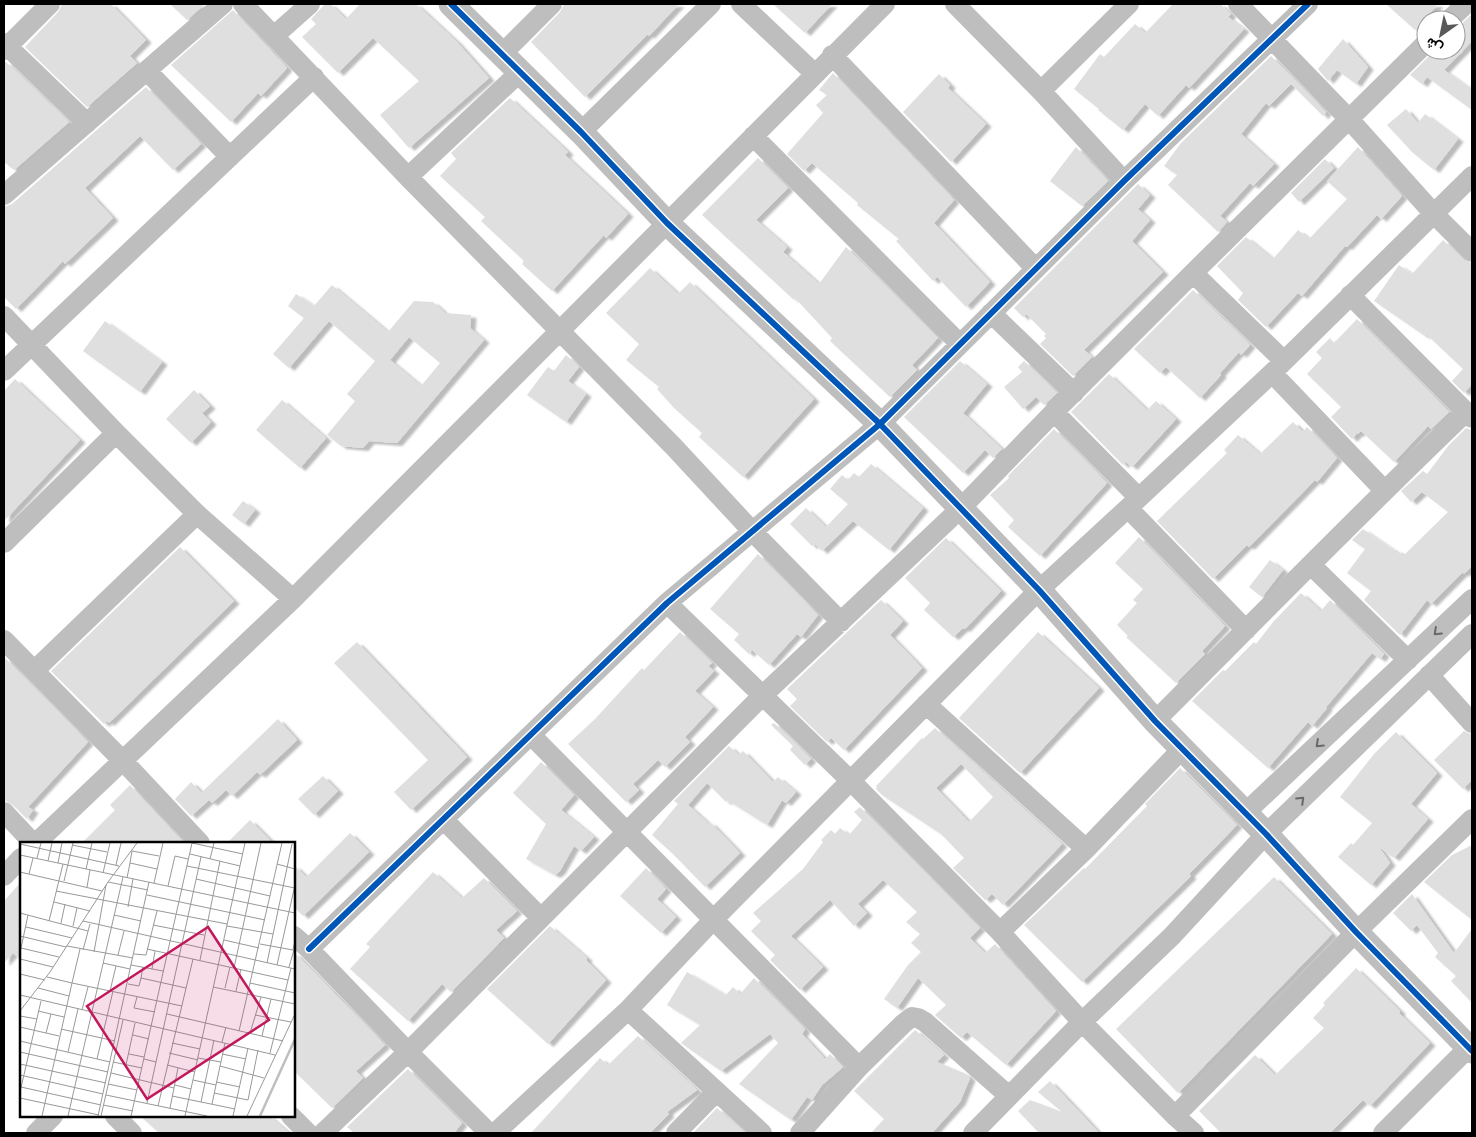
<svg xmlns="http://www.w3.org/2000/svg" width="1476" height="1137" viewBox="0 0 1476 1137" font-family="'Nunito Sans',Vazirmatn,sans-serif">
  <style>
    .building { fill: #dfdfdf; fill-rule: evenodd; filter: url(#shadow) }
    .lines { fill: none; stroke-linecap: round; stroke-linejoin: round }
    .minor { stroke: #bebebe; stroke-width: 20 }
    .tertiary { stroke: #bebebe; stroke-width: 25 }
    .cycleway-casing { stroke: #fff; stroke-width: 9 }
    .cycleway { stroke: #0057b8; stroke-width: 6 }
    .oneway { stroke: #686868 }
    .inset-river { fill: none; stroke: #bfbfbf; stroke-width: 2.5 }
    .inset-road { fill: none; stroke: #999; stroke-width: 1 }
    .view { fill: #c2185b; fill-opacity: 0.15; stroke: #c2185b; stroke-width: 2.5 }
    .inset-edge { fill: none; stroke: #000; stroke-width: 2.5 }
  </style>
  <defs>
    <filter id="shadow"><feDropShadow dx="5.5" dy="3" stdDeviation="1" flood-color="#0004"/></filter>
  </defs>
  <rect width="100%" height="100%" fill="#fff"/>
  <path class="building" d="M62,4H111L146,40L130,56L137,63L87,107L25,47L58,12Z
    M170,4H205L187,20Z
    M325,4H330L346,19L360,4H416L457,42L489,78L409,148L380,115L419,81L373,38L338,73L302,37L316,24L311,19Z
    M564,4H679L649,36L648,34L585,97L531,42L560,12Z
    M773,4H832L805,33Z
    M1173,4H1220L1231,14L1228,17L1244,29L1189,88L1186,85L1158,116L1145,104L1123,130L1098,110L1099,109L1074,89L1100,54L1104,57L1135,24L1145,33Z
    M1386,4H1438L1415,30Z
    M233,10L287,68L261,96L258,93L231,122L171,65Z
    M1472,14V41L1444,70L1472,90V110L1427,77L1422,84L1410,75L1435,50H1456V29Z
    M1343,39L1368,67L1356,84L1337,70L1328,81L1318,69Z
    M1271,56L1326,112L1323,116L1291,84L1269,106L1266,103L1241,134L1274,164L1253,186L1250,183L1220,216L1227,222L1218,232L1168,185L1177,175L1164,166L1181,143Z
    M4,62H6L69,122L14,170L4,162Z
    M833,73L954,200L934,223L990,282L966,307L937,277L933,281L896,241L899,239L857,205L858,203L812,163L804,171L787,154L823,113L816,105L827,95L819,90Z
    M939,74L950,85L948,88L986,124L951,162L903,112Z
    M146,87L201,144L173,170L140,136L85,188L113,218L65,264L63,261L16,309L4,297V207L12,204Z
    M510,98L568,152L565,155L628,214L606,238L604,235L552,291L522,264L524,261L481,221L485,217L440,176L456,159L451,153Z
    M1406,109L1418,123L1425,114L1458,139L1434,170L1412,152L1387,125Z
    M1076,147L1108,181L1082,206L1050,181Z
    M1358,147L1402,196L1381,219L1377,215L1347,247L1345,246L1302,296L1298,293L1266,327L1238,300L1243,293L1217,266L1246,237L1273,259L1298,230L1309,239L1347,199L1327,181Z
    M758,158L788,188L756,220L787,247L783,252L819,284L846,247L938,338L912,365L917,370L890,397L830,341L832,338L795,298L794,300L702,215Z
    M1325,159L1334,168L1299,202L1291,193Z
    M1138,184L1150,195L1138,209L1150,220L1132,241L1163,272L1084,350L1092,357L1073,376L1040,344L1046,338L1044,336L1046,334L1026,314L1023,317L1014,308Z
    M1443,240L1464,260L1472,264V384L1464,393L1452,381L1463,369L1426,334L1425,336L1374,301L1399,265L1412,274Z
    M650,268L678,294L690,282L814,399L743,477L699,437L702,433L674,408L657,389L659,387L626,360L639,344L606,313Z
    M332,285L388,332L414,301L433,302L445,313L471,315L470,328L484,340L397,443L369,441L363,448L341,446L327,435L355,401L347,394L375,361L329,321L289,368L273,354L304,318L288,306L296,294L314,306ZM409,337L440,363L421,386L390,360Z
    M1193,290L1250,345L1241,355L1239,352L1220,373L1221,375L1200,398L1166,367L1160,373L1134,349Z
    M1357,319L1449,412L1431,429L1428,426L1394,462L1361,431L1358,434L1357,433L1352,439L1331,417L1341,407L1307,374L1322,358L1316,352L1330,338L1334,343Z
    M105,321L162,362L140,392L83,351Z
    M566,355L579,367L568,381L586,394L566,422L527,395L548,367L554,371Z
    M960,361L987,384L963,413L1002,449L993,458L985,450L963,473L904,417Z
    M1024,361L1057,393L1044,405L1036,397L1023,409L1004,387L1022,372L1018,367Z
    M1109,374L1147,410L1156,401L1176,419L1132,467L1126,462L1123,465L1071,412Z
    M15,379L80,440L4,521V391Z
    M194,390L210,406L202,413L211,422L191,443L166,419Z
    M282,400L326,438L300,468L256,430Z
    M1293,422L1303,432L1307,427L1337,458L1317,482L1315,480L1249,547L1247,545L1213,579L1157,521L1227,453L1224,450L1238,435L1260,454Z
    M1466,428L1472,430V566L1464,574L1463,572L1431,604L1427,600L1400,635L1364,600L1371,591L1347,573L1365,549L1352,540L1363,529L1395,551L1397,550L1403,556L1448,512L1422,492L1411,502L1401,491L1423,471L1427,474L1449,445Z
    M1054,429L1107,483L1040,556L1008,527L1014,520L990,495L1009,478L1008,476Z
    M871,464L923,508L889,550L853,521L822,551L815,544L812,546L790,524L806,508L826,527L848,504L830,489L842,475L848,480L854,473L859,477Z
    M243,501L255,510L244,524L232,515Z
    M1139,537L1225,626L1202,651L1205,654L1176,683L1126,637L1128,636L1117,625L1137,603L1133,600L1143,589L1115,563Z
    M946,538L1001,591L965,629L963,628L953,637L924,610L930,603L905,578Z
    M180,547L234,601L109,723L107,721L104,724L51,671Z
    M758,554L818,615L801,637L797,634L769,665L752,650L749,654L734,640L739,634L710,609Z
    M1270,560L1283,570L1262,597L1249,587Z
    M1301,593L1321,611L1330,600L1384,654L1380,659L1372,653L1326,707L1327,708L1312,726L1308,722L1268,768L1192,701L1223,670L1225,671L1254,642L1256,644L1274,621Z
    M881,600L903,621L890,635L922,668L844,750L831,738L827,742L790,706L797,699L787,689Z
    M680,632L712,663L708,666L714,671L695,691L713,707L685,737L690,742L665,767L658,760L633,784L639,790L626,802L568,744L595,719L642,668L644,670Z
    M1038,632L1099,688L1020,773L959,718Z
    M357,642L467,757L411,810L394,792L428,760L334,663Z
    M4,657L88,742L28,807L33,810L27,819L12,804L4,800Z
    M278,719L297,740L260,775L257,772L232,796L226,790L212,803L209,800L191,816L175,799L191,782L207,798L202,792Z
    M774,723L811,759L805,765L790,750L793,746L771,725Z
    M935,728L1062,844L1003,905L992,894L985,900L953,868L964,858L941,834L882,795L876,789L877,787L876,786L922,738L923,739ZM961,764L993,797L969,822L936,788Z
    M1464,731L1472,735V780L1463,789L1434,760Z
    M1396,732L1437,773L1411,804L1428,819L1394,858L1379,847L1390,863L1371,885L1338,857L1351,843L1353,845L1372,823L1340,797L1374,754Z
    M729,746L739,755L743,751L773,782L778,777L796,792L786,803L782,800L767,825L727,800L726,802L707,783L688,805L709,824L710,822L740,853L705,887L673,854L652,835L678,804L674,801Z
    M541,762L574,795L561,810L594,837L581,851L574,846L560,871L555,875L526,859L546,824L513,793Z
    M1180,768L1237,825L1189,874L1191,876L1082,982L1024,925L1084,868L1085,869L1147,806L1145,804Z
    M323,776L338,791L314,815L298,799Z
    M130,785L184,843H82L115,810L110,805Z
    M860,807L980,928L970,938L985,953L995,944L1056,1011L1006,1065L967,1032L961,1038L935,1015L946,1005L918,978L897,1008L884,999L908,965L921,952L911,943L920,934L906,922L917,912L883,880L858,904L867,913L854,926L830,900L791,936L823,967L800,990L770,960L775,955L751,931L761,921L753,913L803,869L823,842L821,840L831,830L835,834L840,828L849,835L862,820L854,812Z
    M250,820L273,843H227Z
    M350,833L369,852L303,916L294,907V865L306,877Z
    M1472,845V920L1424,882L1452,855Z
    M646,868L666,889L657,899L676,917L661,933L620,896Z
    M433,872L462,898L484,878L517,911L496,930L504,938L451,992L442,984L408,1021L350,969L370,947L366,944Z
    M1274,877L1332,934L1178,1093L1116,1029Z
    M21,882V960L13,953L4,963V901Z
    M1412,894L1454,953L1472,929V1003L1451,981L1456,976L1435,957L1438,953L1417,925L1411,931L1393,913Z
    M550,926L587,958L586,960L606,980L548,1044L487,989Z
    M294,952L385,1045L356,1071L363,1078L332,1108L294,1071Z
    M1356,968L1400,1011L1399,1013L1430,1043L1370,1106L1363,1100L1330,1133H1221L1199,1111L1255,1055L1275,1075L1324,1028L1313,1018L1325,1005L1323,1003Z
    M687,972L726,995L733,987L740,994L754,978L805,1029L802,1034L825,1059L830,1054L843,1067L822,1085L812,1100L807,1097L791,1120L739,1084L778,1043L770,1034L721,1071L681,1043L700,1025L667,1005Z
    M915,1030L944,1055L937,1062L966,1074L970,1078L960,1102L932,1133H871L884,1119L854,1091Z
    M638,1036L697,1090L667,1112L669,1114L650,1133H531L600,1058L608,1065Z
    M408,1069L462,1123L454,1133H354L347,1127Z
    M1050,1081L1088,1121L1099,1133H1039L1018,1111L1030,1100L1062,1112L1038,1092Z
    M717,1108L745,1133H693Z
    M140,1116H269L289,1133H159Z"/>
  <g class="lines">
    <path class="minor" d="M243,4L408,177L674,447L752,531L841,622
      M741,4L814,73
      M955,4L1041,91L1124,181
      M1238,4L1348,118L1434,214L1472,252
      M1449,20L1466,4
      M274,36L310,4
      M4,43L87,123
      M4,50L50,4
      M502,54L552,4
      M832,55L1036,269
      M147,71L230,157
      M1041,91L1129,4
      M581,132L711,4
      M753,136L960,344
      M408,177L520,72
      M4,195L223,4
      M1350,295L1472,418
      M991,313L1074,393
      M4,316L116,433L197,514L293,599
      M1284,361L1193,273L1426,43
      M4,371L314,77
      M1272,373L1384,490
      M1054,412L1139,498
      M1128,508L1246,630
      M4,543L116,433
      M1311,565L1408,660
      M667,603L851,781L1000,932L1082,1022L1175,1116L1194,1133
      M4,640L124,762L200,843
      M35,670L197,514
      M1429,675L1472,723
      M926,704L1086,849L1000,932
      M1155,721C1258,618 1360,513 1466,412
      M531,735L859,1067L800,1133
      M4,812L33,843
      M1245,813L1472,599
      M443,819L541,918
      M36,843L293,599L885,4
      M1086,849L1182,749
      M4,876L21,858
      M294,936L309,949L408,1052L489,1133
      M309,949L667,603L880,424L1124,181L1308,4
      M628,1010L762,1133
      M859,1067L904,1023L912,1017L918,1018L925,1022L1009,1096
      M115,1116L132,1133
      M291,1116L308,1133
      M1175,1116L1356,932L1472,819
      M36,1133L53,1116
      M323,1133L408,1052L762,696L961,508L1054,412L1193,273
      M495,1133L628,1010L713,920L1039,590L1128,508L1272,373L1472,176
      M676,1133L716,1092
      M973,1133L1082,1022L1172,936L1266,834L1472,634
      M1383,1133L1472,1044"/>
    <path class="tertiary" d="M451,4L581,132L667,223L880,424L1039,590L1155,721L1266,834L1356,932L1472,1051"/>
    <g class="cycleway-casing">
      <path id="cycleway" d="M451,4L581,132L667,223L880,424L1039,590L1155,721L1266,834L1356,932L1472,1051
        M309,949L667,603L880,424L1124,181L1308,4"/>
    </g>
    <use href="#cycleway" class="cycleway"/>
  </g>
  <defs><path id="oneway-chevron" d="M-2-3.5L2.5 0L-2 3.5" fill="none" stroke-width="1.6" stroke-linecap="round" stroke-linejoin="round" transform="scale(1.25)"/></defs>
  <g class="oneway">
    <use href="#oneway-chevron" transform="translate(1437 632) rotate(137)"/>
    <use href="#oneway-chevron" transform="translate(1319 744) rotate(137)"/>
    <use href="#oneway-chevron" transform="translate(1301 800) rotate(-44)"/>
  </g>
  <g transform="translate(20 842)">
    <rect width="275" height="275" fill="#fff"/>
    <path class="inset-river" d="M240,274L275,197"/>
    <path class="inset-road" d="M172,1L223,12M0,2L99,24M52,3L87,10M170,12L220,24M0,13L275,71M17,16L21,1M190,17L194,1M28,19L32,1M38,21L42,1M110,21L112,9L139,14M257,22L275,27M96,23L101,1M167,24L275,46M66,27L72,1M0,30L82,49M83,31L90,1M9,32L13,16M107,36L110,21L137,27M176,37L250,54M44,39L53,1M88,40L128,48M134,41L143,1M148,44L155,14L168,17M67,45L70,28M36,49L207,82M127,53L245,78M34,60L70,69M108,65L113,37M0,71L68,89M94,73L121,79M29,79L43,22M63,79L275,127M41,81L45,62M133,83L184,93M53,84L57,66M207,84L253,92M6,85L52,96M0,94L46,105M204,98L239,106M240,102L273,108L275,99M47,104L113,116M1,106L39,115M60,107L52,141L162,164M127,107L268,138M63,108L70,82M74,110L86,43M0,111L8,73M114,112L126,113L137,69M98,113L104,89M0,117L33,125M180,118L200,19M83,121L110,127M247,121L272,2M111,123L143,129M257,123L275,43M123,125L121,136L166,146M269,125L274,108M214,126L241,1M132,127L135,109M0,132L25,138M230,141L275,151M108,142L119,144L121,136M193,145L275,162M18,146L49,154M205,146L210,125M90,149L96,124M216,149L221,127M0,153L255,213M117,155L114,166L135,170M62,168L68,145M0,169L30,130L88,40L117,1M18,169L44,175M147,172L263,199M235,173L271,180M0,174L17,177M0,185L39,194M41,187L95,199M219,189L262,1M26,191L31,172M230,191L241,155M113,193L129,197M242,194L251,157M0,199L90,220M202,200L206,185M152,201L180,207M0,210L88,230M48,210L58,167M149,211L178,218M250,211L271,126M109,212L124,215M202,212L226,217M178,216L201,220M77,217L93,149M124,217L136,220L127,261M93,220L122,226M136,220L181,15M0,222L86,241M106,223L115,181M147,223L175,230M200,224L244,236M91,231L154,246M0,233L83,252M173,238L196,243L192,262M196,240L220,245M88,242L117,248M155,243L171,247M196,243L205,201M1,245L81,263M0,250L21,159M194,251L228,258L238,208M86,253L187,274M152,254L215,267M0,256L79,273M181,260L194,198M83,263L113,269M138,264L173,117M150,266L158,226M22,274L52,141L27,135M48,274L103,35M78,274L129,40M81,274L103,178M111,274L172,1M165,274L225,1M213,274L228,206M227,274L275,172"/>
    <path class="view" d="M188,85L249,178L127,257L67,164Z"/>
    <rect width="275" height="275" class="inset-edge"/>
  </g>
  <rect width="1476" height="1137" fill="none" stroke="#000000" stroke-width="10"/>
  <g transform="translate(1441 35) rotate(213)"><circle r="24" fill="#ffffff" stroke="#999999"/>
  <path d="M0-4L9 19L0 12L-9 19Z" fill="#595959"/>
  <text y="-8" font-size="14" font-weight="bold" text-anchor="middle" fill="#000000">ش</text>
  </g>
</svg>
